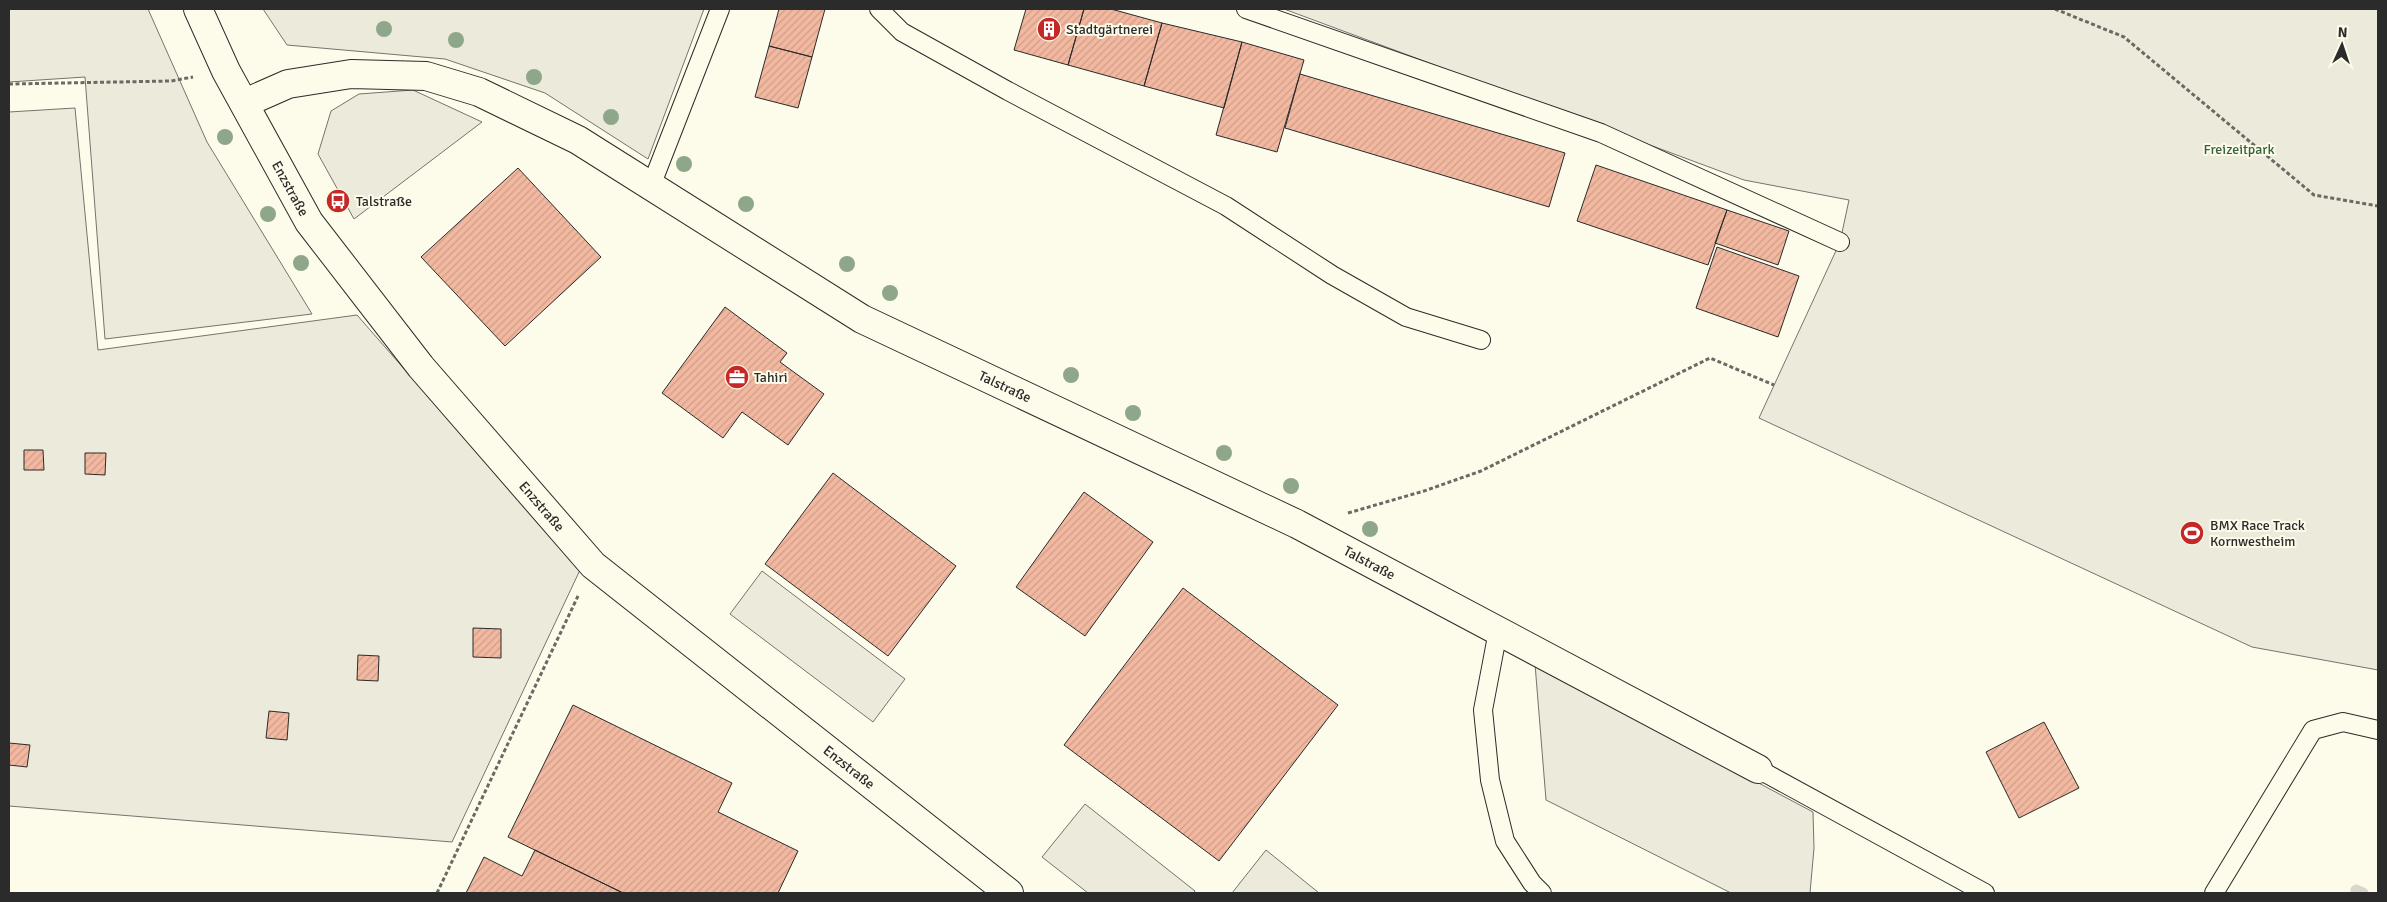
<svg xmlns="http://www.w3.org/2000/svg" width="2387" height="902" viewBox="0 0 2387 902" font-family="Signika,sans-serif">
  <style>
    .green { fill: #ecebdb; stroke: #74746e }
    .parking { fill: #eceadb; stroke: #74746e }
    .lines { fill: none; stroke-linecap: round; stroke-linejoin: round }
    .stream { stroke: #d8d7c9; stroke-width: 11 }
    .building { fill: url(#building-hatch); stroke: #2b2b2b }
    .lane-casing { stroke: #2b2b2b; stroke-width: 20 }
    .street-casing { stroke: #2b2b2b; stroke-width: 30 }
    .path { stroke: #6a6964; stroke-width: 3; stroke-dasharray: 4 2.5; stroke-linecap: butt }
    .lane { stroke: #fdfbea; stroke-width: 18 }
    .street { stroke: #fdfbea; stroke-width: 28 }
    .tree { fill: #8ea78a }
    .labels { text-anchor: middle; dominant-baseline: central; stroke-width: 4; stroke-linejoin: round; paint-order: stroke }
    .poi-label { font-size: 14px; fill: #2b2b2b; stroke: #fdfbea; text-anchor: start }
    .park-label { font-size: 14px; fill: #34623c; stroke: #fdfbea }
    .street-label { font-size: 14px; fill: #2b2b2b; stroke: #fdfbea }
  </style>
  <defs>
    <pattern id="building-hatch" width="6" height="6" patternUnits="userSpaceOnUse" patternTransform="scale(1.25)"><rect width="6" height="6" fill="#f2b8a0"/><path d="M-1 1l2-2M0 6l6-6M5 7l2-2" fill="none" stroke="#d09e8a"/></pattern>
  </defs>
  <rect width="100%" height="100%" fill="#fdfbea"/>
  <path class="green" d="M9,9H148L207,142L312,314L105,339L85,77L9,82Z
    M263,9H704L648,159L545,93L445,59L287,45Z
    M1284,9H2378V670L2252,647L1759,418L1840,242L1849,200L1744,180Z
    M413,90L482,122L354,219L318,154L331,111L359,94Z
    M75,108L98,350L357,315L580,570L452,842L9,806V112Z"/>
  <path class="parking" d="M762,571L905,679L873,722L730,614Z
    M1535,664L1813,812L1814,848L1810,893H1731L1546,800Z
    M1085,804L1195,891L1194,893H1088L1042,857Z
    M1266,850L1319,893H1232Z"/>
  <g class="lines">
    <path class="stream" d="M2356,890L2363,893"/>
  </g>
  <path class="building" d="M779,9H825L812,57L769,46Z
    M1026,9H1084L1068,65L1014,50Z
    M1084,9H1111L1162,23L1144,86L1068,65Z
    M1162,23L1242,42L1224,108L1144,86Z
    M1242,42L1304,60L1277,152L1216,135Z
    M769,46L812,57L798,108L755,97Z
    M1300,74L1565,153L1549,207L1285,128Z
    M1596,165L1727,210L1708,265L1577,221Z
    M518,168L601,257L505,346L421,257Z
    M1727,210L1789,231L1778,265L1715,243Z
    M1717,247L1799,276L1778,337L1696,308Z
    M725,307L787,353L780,362L824,394L788,445L742,412L723,438L662,393Z
    M24,450H43L44,470H24Z
    M85,453H106L105,475L85,474Z
    M833,473L956,566L888,656L765,564Z
    M1084,492L1153,542L1085,636L1016,587Z
    M1183,588L1338,705L1219,861L1064,745Z
    M473,628L501,629V658L473,657Z
    M358,655L379,656L378,681L357,680Z
    M573,705L732,783L718,812L798,851L778,893H623L508,837Z
    M269,711L289,713L287,740L266,738Z
    M2044,722L2079,788L2019,818L1986,752Z
    M9,743L30,745L27,767L9,765Z
    M535,850L623,893H466L484,857L522,876Z"/>
  <g class="lines">
    <g class="lane-casing">
      <path id="lane" d="M879,9L902,32L1008,91L1226,206L1332,275L1406,317L1481,340
        M1246,9L1601,133L1840,242
        M651,186L720,9
        M1498,631L1483,710L1490,780L1505,841L1532,883L1542,893
        M1758,769L1985,893
        M2214,893L2313,730L2343,722L2378,730"/>
    </g>
    <g class="street-casing">
      <g id="street">
        <path id="s1" d="M198,9L226,71L309,222L421,367L593,565L1009,893"/>
        <path id="s2" d="M245,103L288,84L351,74L426,76L479,92L578,140L862,319L1297,524L1758,769"/>
      </g>
    </g>
    <path class="path" d="M2055,9L2124,37L2314,195L2378,206
      M9,84L171,81L193,77
      M1348,513L1424,491L1481,471L1710,358L1774,385
      M437,893L578,596"/>
    <use href="#lane" class="lane"/>
    <use href="#street" class="street"/>
  </g>
  <g class="tree">
    <circle cx="384" cy="29" r="8"/>
    <circle cx="456" cy="40" r="8"/>
    <circle cx="534" cy="77" r="8"/>
    <circle cx="611" cy="117" r="8"/>
    <circle cx="225" cy="137" r="8"/>
    <circle cx="684" cy="164" r="8"/>
    <circle cx="746" cy="204" r="8"/>
    <circle cx="268" cy="214" r="8"/>
    <circle cx="301" cy="263" r="8"/>
    <circle cx="847" cy="264" r="8"/>
    <circle cx="890" cy="293" r="8"/>
    <circle cx="1071" cy="375" r="8"/>
    <circle cx="1133" cy="413" r="8"/>
    <circle cx="1224" cy="453" r="8"/>
    <circle cx="1291" cy="486" r="8"/>
    <circle cx="1370" cy="529" r="8"/>
  </g>
  <defs>
    <g id="building-disc" transform="scale(1.25)"><circle r="9.5" fill="#c62828" stroke="#fdfbea"/><path d="M-4-6H4V6H1V3H-1V6H-4ZM-2.5-4.3h1.7v1.8h-1.7ZM.8-4.3h1.7v1.8H.8ZM-2.5-1h1.7V.8h-1.7ZM.8-1h1.7V.8H.8Z" fill="#fff"/></g>
    <g id="bus-disc" transform="scale(1.25)"><circle r="9.5" fill="#c62828" stroke="#fdfbea"/><path d="M-5-6H5V4H4V6H2V4H-2V6H-4V4H-5ZM-3.5-4V0h7V-4ZM-3.5 1.2v1.5H-2V1.2ZM2 1.2v1.5H3.5V1.2Z" fill="#fff"/></g>
    <g id="office-disc" transform="scale(1.25)"><circle r="9.5" fill="#c62828" stroke="#fdfbea"/><path d="M-6-3h4V-5.5h4V-3h4V5H-6ZM-1-4.5V-3h2v-1.5ZM-6 0V1H6V0Z" fill="#fff"/></g>
    <g id="stadium-disc" transform="scale(1.25)"><circle r="9.5" fill="#c62828" stroke="#fdfbea"/><path d="M0-5a6.5 5 0 1 0 0 10a6.5 5 0 1 0 0-10ZM-3.5-1.8h7v3.6h-7Z" fill="#fff"/></g>
  </defs>
  <g fill-rule="evenodd">
    <use href="#building-disc" x="1049" y="29"/>
    <use href="#bus-disc" x="338" y="201"/>
    <use href="#office-disc" x="737" y="377"/>
    <use href="#stadium-disc" x="2192" y="533"/>
  </g>
  <g class="labels">
    <g class="poi-label">
      <text x="1066" y="29">Stadtgärtnerei</text>
      <text x="356" y="201">Talstraße</text>
      <text x="754" y="377">Tahiri</text>
      <text x="2210" y="525">BMX Race Track<tspan x="2210" dy="16">Kornwestheim</tspan></text>
    </g>
    <g class="park-label">
      <text x="2239" y="149">Freizeitpark</text>
    </g>
    <g class="street-label">
      <text stroke="none"><textPath href="#s1" startOffset="202">Enzstraße</textPath></text>
      <text stroke="none"><textPath href="#s2" startOffset="845">Talstraße</textPath></text>
      <text stroke="none"><textPath href="#s1" startOffset="608">Enzstraße</textPath></text>
      <text stroke="none"><textPath href="#s2" startOffset="1250">Talstraße</textPath></text>
      <text stroke="none"><textPath href="#s1" startOffset="1012">Enzstraße</textPath></text>
    </g>
  </g>
  <rect width="2387" height="902" fill="none" stroke="#2b2b2b" stroke-width="20"/>
  <g transform="translate(2342 45) rotate(3)" stroke="#fdfbea" stroke-width="4" paint-order="stroke">
  <path d="M0-4L9 19L0 12L-9 19Z" fill="#2b2b2b"/>
  <text y="-8" font-size="14" font-weight="bold" text-anchor="middle" fill="#2b2b2b">N</text>
  </g>
</svg>
